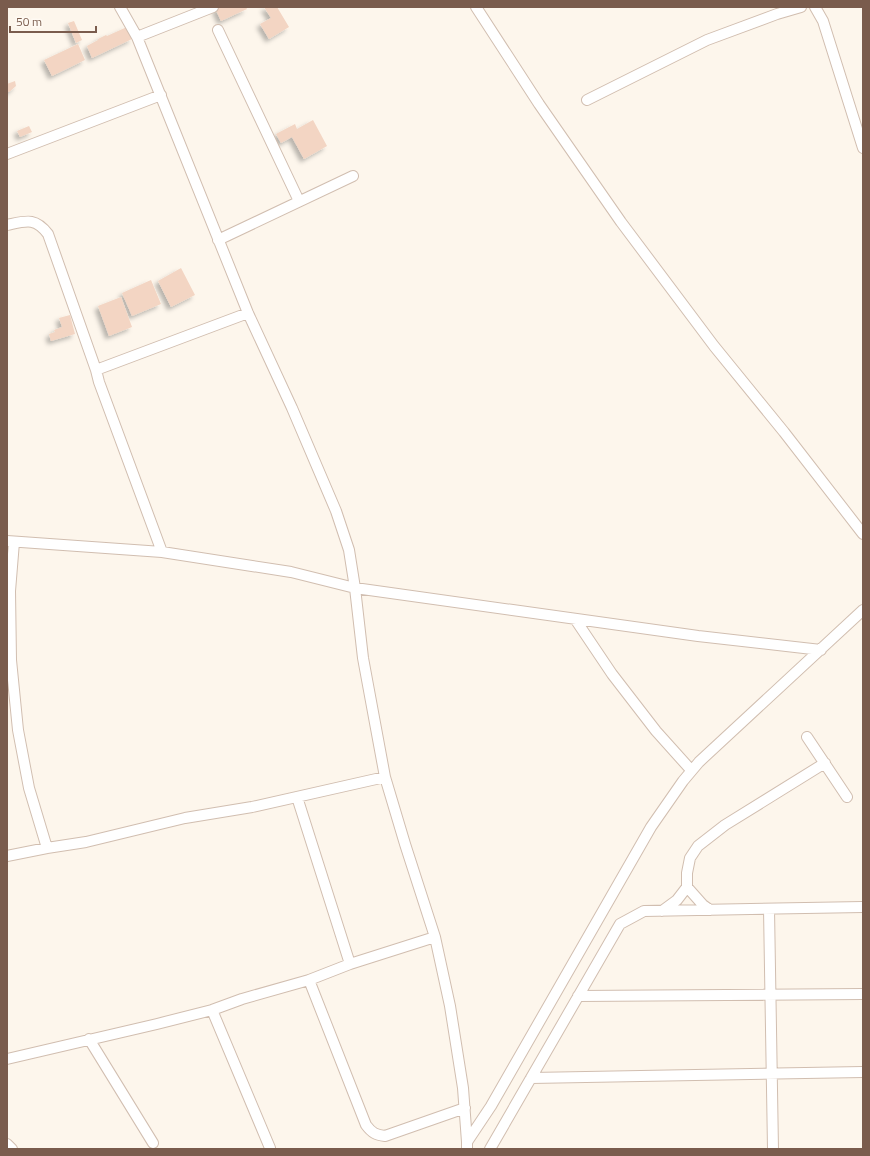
<svg xmlns="http://www.w3.org/2000/svg" width="870" height="1156" viewBox="0 0 870 1156" font-family="'Titillium Web',sans-serif">
  <style>
    .building { fill: #f3d5c3; filter: url(#shadow) }
    .lines { fill: none; stroke-linecap: round; stroke-linejoin: round }
    .street-casing { stroke: #d1beb0; stroke-width: 12 }
    .street { stroke: #fff; stroke-width: 10 }
  </style>
  <defs>
    <filter id="shadow"><feDropShadow dx="-3.5" dy="3.5" stdDeviation="2" flood-color="#0004"/></filter>
  </defs>
  <rect width="100%" height="100%" fill="#fdf6ec"/>
  <path class="building" d="M218,7H246L247,9L221,21L215,8Z
    M264,7H277L289,27L269,39L260,24L271,18Z
    M74,21L82,40L76,43L68,23Z
    M127,27L132,39L92,58L87,46L98,40V39L106,35L107,36Z
    M78,44L85,60L52,76L44,60Z
    M15,81L16,86L9,92L7,91V84Z
    M313,120L327,146L304,159L292,137L281,143L276,134L295,124L297,129Z
    M29,126L32,132L20,137L17,131Z
    M181,268L195,295L171,307L158,281Z
    M151,280L161,304L132,316L122,293Z
    M121,297L132,327L109,336L98,306Z
    M70,315L75,334L51,341L49,334L55,332L54,330L62,327L59,318Z"/>
  <g class="lines">
    <g class="street-casing">
      <path id="street" d="M120,7L137,37L248,313L292,408L336,511L349,550L355,588L363,658L385,777L405,844L435,937L450,1006L463,1088L467,1142
        M476,7L539,104L621,222L714,346L784,432L863,534
        M815,7L823,21L863,148
        M218,30L299,201
        M137,37L213,7
        M587,100L707,40L777,14L801,7
        M7,154L161,95
        M7,225C26,221 35,217 48,234L96,370
        M218,240L353,176
        M7,541L162,552L291,572L355,588L698,636L821,650
        M14,542L10,591L11,660L18,730L29,788L47,848L86,842L185,818L252,807L385,777
        M162,552L99,382L96,370L248,313
        M575,619L612,674L656,731L691,770
        M807,737L847,797
        M297,797L350,964
        M7,856L47,848
        M769,909L773,1149
        M710,910L703,905L687,887V873L690,858L698,846L725,825L825,763
        M662,911L677,900L687,887
        M309,980L366,1125C372,1133 376,1135 385,1136L465,1108
        M578,996L863,994
        M212,1010L270,1148
        M89,1039L153,1143
        M7,1059L157,1024L212,1010L242,999L309,980L350,964L435,937
        M531,1078L863,1072
        M7,1144L12,1149
        M467,1149V1142L491,1106L651,827L683,781L699,762L863,610
        M490,1149L620,924L644,911L863,907"/>
    </g>
    <use href="#street" class="street"/>
  </g>
  <rect width="870" height="1156" fill="none" stroke="#7a5c4d" stroke-width="16"/>
  <path d="M10 26v6h86v-6" fill="none" stroke="#7a5c4d" stroke-width="2"/>
  <text x="16" y="26" font-size="12" fill="#7a5c4d" stroke="#fffaf3" stroke-width="3" paint-order="stroke">50 m</text>
</svg>
